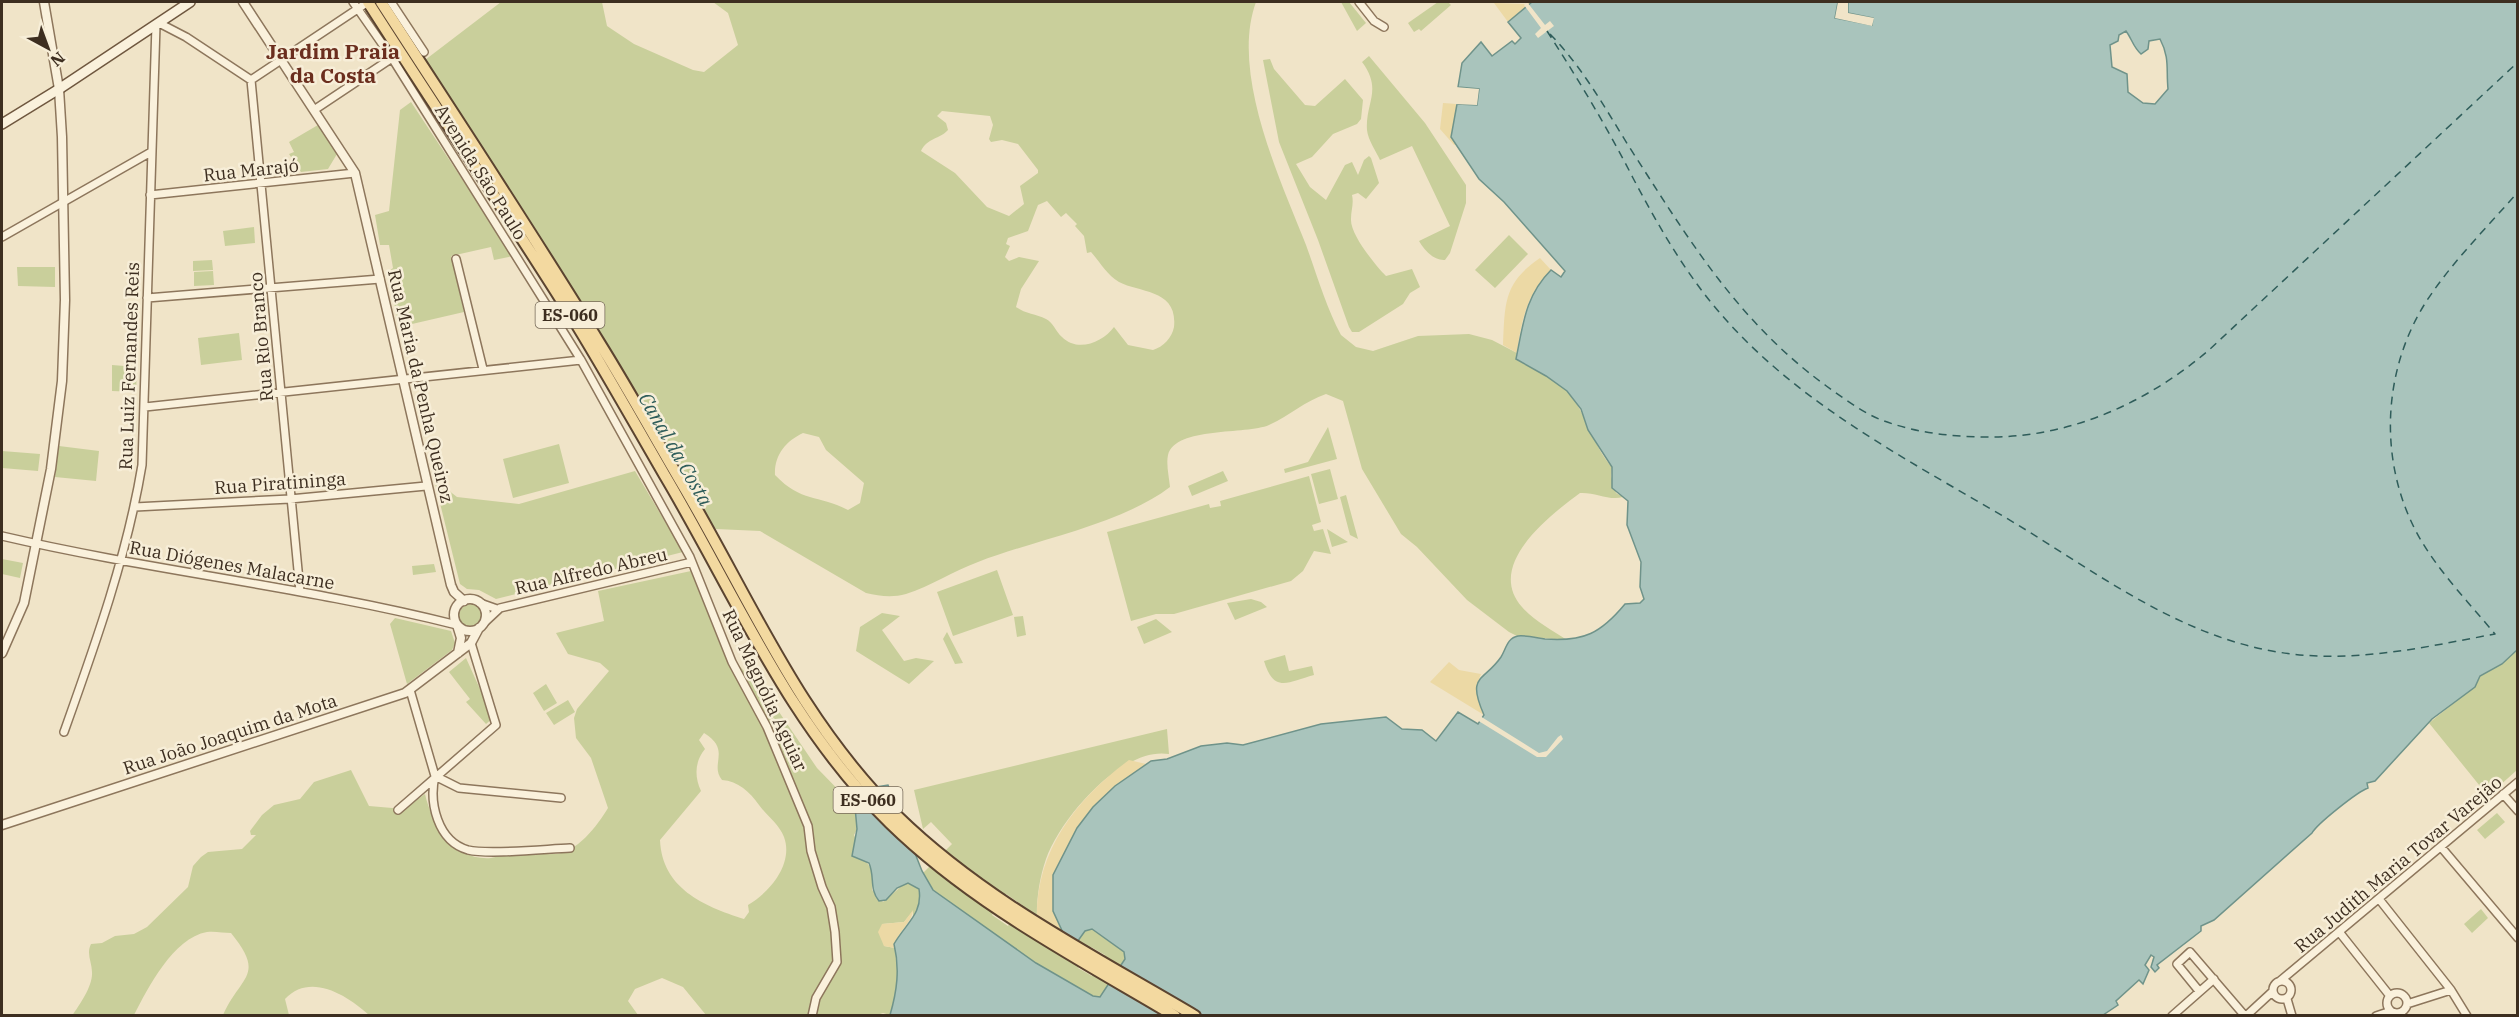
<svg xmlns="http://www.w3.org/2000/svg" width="2519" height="1017" viewBox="0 0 2519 1017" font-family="'IBM Plex Serif',serif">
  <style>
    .green { fill: #c9cf9b; fill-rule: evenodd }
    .sand { fill: #ecd9a5 }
    .water { fill: #a9c4bc; stroke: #6f938a; stroke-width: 1.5; fill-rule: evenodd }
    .pier { fill: #f0e4c8 }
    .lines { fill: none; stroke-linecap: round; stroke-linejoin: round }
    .ferry { stroke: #2f5d5a; stroke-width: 1.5; stroke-dasharray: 8 6; stroke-linecap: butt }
    .minor-casing { stroke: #8d765c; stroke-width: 10 }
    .tertiary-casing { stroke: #8d765c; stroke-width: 11 }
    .secondary-casing { stroke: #6f573f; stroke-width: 12 }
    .primary-casing { stroke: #5b4430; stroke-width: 14 }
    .minor { stroke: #faf1dc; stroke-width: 7 }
    .tertiary { stroke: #faf1dc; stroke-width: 8 }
    .secondary { stroke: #faf1dc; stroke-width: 9 }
    .primary { stroke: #f3d9a0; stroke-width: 10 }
    .labels { text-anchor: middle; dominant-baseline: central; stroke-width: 5; stroke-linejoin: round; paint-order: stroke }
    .shield { fill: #f7eed8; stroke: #756857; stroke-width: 1.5 }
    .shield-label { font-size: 16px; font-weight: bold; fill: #3d2e20 }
    .street-label { font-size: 18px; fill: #3d2e20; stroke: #f7eed8 }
    .water-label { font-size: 20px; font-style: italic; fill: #2f5d5a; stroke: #f7eed8 }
    .quarter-label { font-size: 21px; font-weight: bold; fill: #6b2e1e; stroke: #f7eed8 }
  </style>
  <rect width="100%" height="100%" fill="#f0e4c8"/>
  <path class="green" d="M501,2H602L607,26L634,44L693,70L704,72L738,45L728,13L713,2H1256C1230,73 1280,179 1306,245C1317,275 1326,307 1341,335L1356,347L1373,351L1418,336L1469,334L1492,340L1517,353L1516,359C1533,370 1553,376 1567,391C1586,411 1593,447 1612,467L1611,476L1616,493L1623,497C1609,501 1595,492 1580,493C1549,516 1485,565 1522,607C1534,621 1552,630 1567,640L1517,636L1509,632L1467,600L1417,547L1401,534L1362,469L1343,401L1326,394C1305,401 1289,416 1269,425C1246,435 1176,426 1168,455C1166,464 1169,477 1170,487C1120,525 1037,539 978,562C953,571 931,586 906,594C892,598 879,596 866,593L760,531L716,529L696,514L425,60ZM942,111L990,116L993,125L989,139L991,142L1002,140L1018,144L1038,170V173L1020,186L1024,204L1009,216L987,207L955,173L921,151C927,138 940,139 948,130L946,123L937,116ZM1047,201L1061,217L1066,213L1077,224L1075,226L1084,236L1087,253L1091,252C1100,262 1107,275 1119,282C1140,293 1178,289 1174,327C1172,338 1163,347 1153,350L1128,345L1114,327C1103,342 1078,353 1062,337C1056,332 1053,322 1046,319C1036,314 1026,314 1016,307L1021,289L1039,261L1019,257L1009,261L1005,257L1010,246L1006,244L1008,238L1028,231L1038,205ZM803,433L819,437L826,450L864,483L860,503L848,510C817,494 802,503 775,475C774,455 786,441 803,433Z
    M1341,2H1349L1366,23L1357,31Z
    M1438,2H1448L1451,5L1421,31L1419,29L1414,32L1408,23Z
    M1369,56L1425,123L1466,185V203L1450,253L1445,260C1434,261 1424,250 1419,241L1450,226L1412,146L1380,160C1376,151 1368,140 1367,130C1365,103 1383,90 1362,62Z
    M1270,59L1274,69L1305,105L1315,106L1345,79L1363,100L1361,119L1357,124L1333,134L1312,157L1296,164L1310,187L1326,200L1345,165L1352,162L1358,175L1364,160L1369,156L1371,158L1379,183L1366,199L1358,193L1352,195C1354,204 1351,210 1351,219C1350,234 1375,265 1386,276L1412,269L1420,287L1410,293L1403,304L1359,332H1352L1349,327L1318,240L1279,142L1263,60Z
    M411,102L513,256L494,260L491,247L451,256L464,312L399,327L388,272L393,268L389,245H380L375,215L389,211L400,110Z
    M318,125L337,154L328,169L301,172L289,154L294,152L289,142Z
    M254,227L255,243L225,246L223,231Z
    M1509,235L1528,254L1495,288L1475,270Z
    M212,260L213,270L193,271V261Z
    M17,267H55V287L18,286Z
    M213,271L214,285L194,286V272Z
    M239,333L242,360L201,365L198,338Z
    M112,365L137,367L136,392L112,391Z
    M1328,427L1337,459L1285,473L1284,469L1308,462Z
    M559,444L569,483L513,498L503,459Z
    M59,446L99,451L96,481L55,477Z
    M2,451L40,454L38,471L2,468Z
    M1330,469L1338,499L1319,504L1311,474Z
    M635,471L683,552L496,599L479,590L467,589L460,584L434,479L457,497L519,504Z
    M1223,471L1228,481L1192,496L1188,486Z
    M1309,476L1321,522L1312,525L1314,531L1323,529L1331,554L1314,551L1303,571L1291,581L1174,614H1156L1131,621L1107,532L1209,504L1210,508L1221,506L1220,501Z
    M1346,495L1358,539L1350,535L1340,497Z
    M1327,529L1348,542L1332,547Z
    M2,559L23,563L20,578L2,574Z
    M434,564L436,572L413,575L412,566Z
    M997,570L1013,615L953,636L937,592Z
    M691,571L720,644L775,706L817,768L855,807L857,829L854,835L865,860L872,870V890L883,902L904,884L908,883L919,889V910L913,917V911L904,922L882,924L884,946L895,948C902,970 897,993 890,1015L883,1013L874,1016L706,1015L683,987L662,978L635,989L628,1001L638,1015H369C347,995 310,972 285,999L289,1015H223C241,975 266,976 231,933C224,933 215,931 207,932C173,938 148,988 134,1015L72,1016C80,1004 93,986 92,972C92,962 86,954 91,944L102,943L115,936L134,934L147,927L188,887L193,866L201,857L208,852L242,849L256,835H251L250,831L262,815L274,805L300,799L314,782L351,770L369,806L404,809L425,794C432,825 454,861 491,858C498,857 506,853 513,852C527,851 541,855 554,854C576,854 598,825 608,808L591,758L576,738L574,718L577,709L609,671L600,663L568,654L556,633L604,621L598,591ZM704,733C732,750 709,764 722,780C738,781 750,792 759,805C766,815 779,824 784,837C794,864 769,893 748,905L749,912L744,919C703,906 662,888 660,840L701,791C694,776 695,761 705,749L699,740Z
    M1251,599L1261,602L1267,607L1235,620L1227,603Z
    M459 616a12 12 0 1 1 24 0a12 12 0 1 1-24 0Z
    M882,613L900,616L882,630L904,661L916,658L934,661L909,684L856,651L860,627Z
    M1023,616L1026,635L1017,637L1014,617Z
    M395,618L451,631L455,643L452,650L407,684L390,624Z
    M1156,619L1172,632L1144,644L1137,627Z
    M947,632L963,663L955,664L943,639Z
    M2517,650V770L2488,796L2429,723L2474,687L2480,676Z
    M1285,655L1289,671L1312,666L1314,675C1288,682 1274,694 1264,661Z
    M466,658L493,718L486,724L466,702L470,699L449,672Z
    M546,684L557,703L544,711L533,693Z
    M568,700L575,712L554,725L546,713Z
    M1167,729L1169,754C1123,746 1061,817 1046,859C1039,879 1036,902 1037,923L1073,948L1085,931L1092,929L1124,952L1125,959L1100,997L1093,996L1036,963L932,890L923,873L952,844L931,822L923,829L914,790ZM1006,894L1022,905L1008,926L992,915ZM1091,947L1105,955L1092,976L1078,968Z
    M2497,813L2505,822L2485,839L2477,830Z
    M2481,909L2488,918L2472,933L2464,924Z"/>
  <path class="sand" d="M1528,2H1532L1508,22L1494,3L1525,4Z
    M1443,103L1457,104L1451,137L1457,144L1454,145L1440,129Z
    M1540,258L1551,270C1527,293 1521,321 1517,353L1503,345C1505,304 1503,283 1540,258Z
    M1449,662L1459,670L1481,674C1475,687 1478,702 1484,715L1430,682Z
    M1129,760L1146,764L1093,807L1053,875V911L1065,937L1037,923C1034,853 1075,800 1129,760Z
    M913,910C912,924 895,933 895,948L884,946L878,932L882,924L904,922Z"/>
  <path class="water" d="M1532,2H1838L1835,18L1872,25L1873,18L1848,13V2H2517V650L2502,664L2480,676L2475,687L2432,719L2375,781L2367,783L2368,788C2357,792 2317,824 2312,833L2214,920L2201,926V931L2157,965L2159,968L2155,972L2151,967L2154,957L2151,955L2145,965L2149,970L2143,984L2139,980L2116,1001L2118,1005L2103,1015H890C897,991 900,969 894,944C906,923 923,914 919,889L908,883L897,888L886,900L879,901C869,889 875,877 869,863L852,856L857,829L855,807L870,788L888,785L922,871L933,890L1036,963L1093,996L1100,997L1125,959L1124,952L1092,929L1085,931L1075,945L1065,937L1053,911V875L1077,828L1093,807L1115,786L1151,761L1167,759L1201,746L1227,743L1243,745L1321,724L1386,717L1402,729L1422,730L1436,741L1458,712L1478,724L1484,715C1466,674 1484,682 1501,657C1506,649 1507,638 1518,636C1526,635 1537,638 1545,639C1584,642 1601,633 1625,604L1640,603L1644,599L1640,587L1641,562L1627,525L1628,501L1612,488V467L1588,430L1581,409L1567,391L1546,376L1516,359C1523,325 1525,296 1551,270L1561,277L1565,271L1504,202L1479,179L1451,137L1457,104L1477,105L1479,89L1458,87L1462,63L1481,42L1492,56L1512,41L1515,44L1521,38L1508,22ZM2126,31C2132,39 2133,47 2141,54L2148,49L2149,41L2160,39C2170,58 2166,69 2168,89L2155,104L2143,103L2128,92L2127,74L2112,67L2110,45L2118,41L2119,35Z"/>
  <path class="pier" d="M1527,2L1545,25L1550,21L1554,26L1538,38L1535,34L1541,28L1524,5Z
    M1838,2H1841L1839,16L1870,22L1846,15L1844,9L1845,2H1848V13L1874,18L1872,26L1835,18Z
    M1455,87L1479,89L1477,105L1454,104L1457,101L1475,102L1476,91L1458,90Z
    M1480,716L1539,753L1547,751L1558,737L1561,735L1563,739L1546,757H1537L1477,720Z"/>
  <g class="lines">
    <path class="ferry" d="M1547,31C1578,79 1607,127 1633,178C1657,223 1681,266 1714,306C1795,404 1911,461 2018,525C2098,574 2178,634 2272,651C2348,665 2420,648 2495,634C2470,604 2442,575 2422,542C2376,465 2381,365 2432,293C2457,257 2489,225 2518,192
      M1550,34C1582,67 1604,106 1628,145C1686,235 1736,320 1825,385C1842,397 1860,411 1879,419C1914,433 1953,437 1991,437C2072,437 2148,402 2209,350L2518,62"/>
    <g class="minor-casing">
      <path id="minor" d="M353,2L392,58L581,360L690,557L732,662L767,727L808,826L811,851L822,887L831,907L835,932L837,962L816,998L812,1016
        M391,2L424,52
        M1359,2L1374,21L1384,27
        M159,23L186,37L251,80
        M251,80L300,591
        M251,80L368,2
        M314,110L392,58
        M150,195L355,173
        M2,237L151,152
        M456,259L483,369
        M147,298L380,279
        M145,407L581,360
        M135,507L290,499L426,486
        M2,536C152,571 307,587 457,625
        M480,603L497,609
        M484,623L500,608L692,562
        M410,690L435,776
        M64,732C95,645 127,556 142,465L156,25
        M435,776C429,802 437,841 468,850C489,855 546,849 570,848
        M435,776L459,788L561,798
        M2503,794L2518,811
        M398,810L496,725L471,643
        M2441,847L2518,938
        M2379,899L2451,990L2467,1016
        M2340,933L2390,996
        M2273 990a9 9 0 1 1 18 0a9 9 0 1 1-18 0Z
        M2280,981L2518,782
        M2199,991L2177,964L2190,952L2245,1016
        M2387 1003a10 10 0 1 1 20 0a10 10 0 1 1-20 0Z
        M2287,999L2292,1016
        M2407,1004L2451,990
        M2172,1016L2214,979
        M2246,1016L2272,992
        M2376,1016L2391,1011"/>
    </g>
    <g class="tertiary-casing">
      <path id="tertiary" d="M243,2L355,173L451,585L454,592L464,601
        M454 615a16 16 0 1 1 32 0a16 16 0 1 1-32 0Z
        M457,625L461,638L458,653
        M2,653L24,603L51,469L62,381L65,300L62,137L59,89L44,2
        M2,825L405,693L471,643L479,628"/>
    </g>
    <g class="secondary-casing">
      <path id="secondary" d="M2,124L59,89L190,2"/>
    </g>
    <g class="primary-casing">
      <path id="primary" d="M368,2C437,110 509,216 577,325C607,374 635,424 664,474C736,595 787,722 890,823C973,904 1076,957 1175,1016
        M381,2C454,115 529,228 600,344C628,389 654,436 681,482C751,600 797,717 897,816C983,900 1092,955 1195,1016"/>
    </g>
    <use href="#minor" class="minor"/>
    <use href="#tertiary" class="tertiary"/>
    <use href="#secondary" class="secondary"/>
    <use href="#primary" class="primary"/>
  </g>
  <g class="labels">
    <g class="shield">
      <rect x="535.5" y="302" width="69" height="26" rx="4.5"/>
      <rect x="833.5" y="787" width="69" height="26" rx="4.5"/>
    </g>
    <g class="shield-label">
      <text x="570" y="315">ES-060</text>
      <text x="868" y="800">ES-060</text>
    </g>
    <g class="street-label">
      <text transform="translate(251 170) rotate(-6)">Rua Marajó</text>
      <text transform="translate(481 172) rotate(58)">Avenida São Paulo</text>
      <text transform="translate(261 337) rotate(-95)">Rua Rio Branco</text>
      <text transform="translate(129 366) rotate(-88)">Rua Luiz Fernandes Reis</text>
      <text transform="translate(421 386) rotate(77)">Rua Maria da Penha Queiroz</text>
      <text transform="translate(280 483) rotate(-4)">Rua Piratininga</text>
      <text transform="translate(232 565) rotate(10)">Rua Diógenes Malacarne</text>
      <text transform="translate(591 571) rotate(-13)">Rua Alfredo Abreu</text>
      <text transform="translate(765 690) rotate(65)">Rua Magnólia Aguiar</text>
      <text transform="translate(230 734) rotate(-18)">Rua João Joaquim da Mota</text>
      <text transform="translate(2398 864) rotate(-40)">Rua Judith Maria Tovar Varejão</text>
    </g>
    <g class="water-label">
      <text transform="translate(676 449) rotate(60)">Canal da Costa</text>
    </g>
    <g class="quarter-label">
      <text x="333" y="51">Jardim Praia<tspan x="333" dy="24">da Costa</tspan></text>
    </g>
  </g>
  <rect width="2519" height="1017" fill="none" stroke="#3d2e20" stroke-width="6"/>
  <g transform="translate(48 48) rotate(139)" stroke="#f7eed8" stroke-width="4.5" paint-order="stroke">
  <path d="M0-4.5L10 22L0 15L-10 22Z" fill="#3d2e20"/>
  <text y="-9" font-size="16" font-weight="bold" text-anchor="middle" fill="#3d2e20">N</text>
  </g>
</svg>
